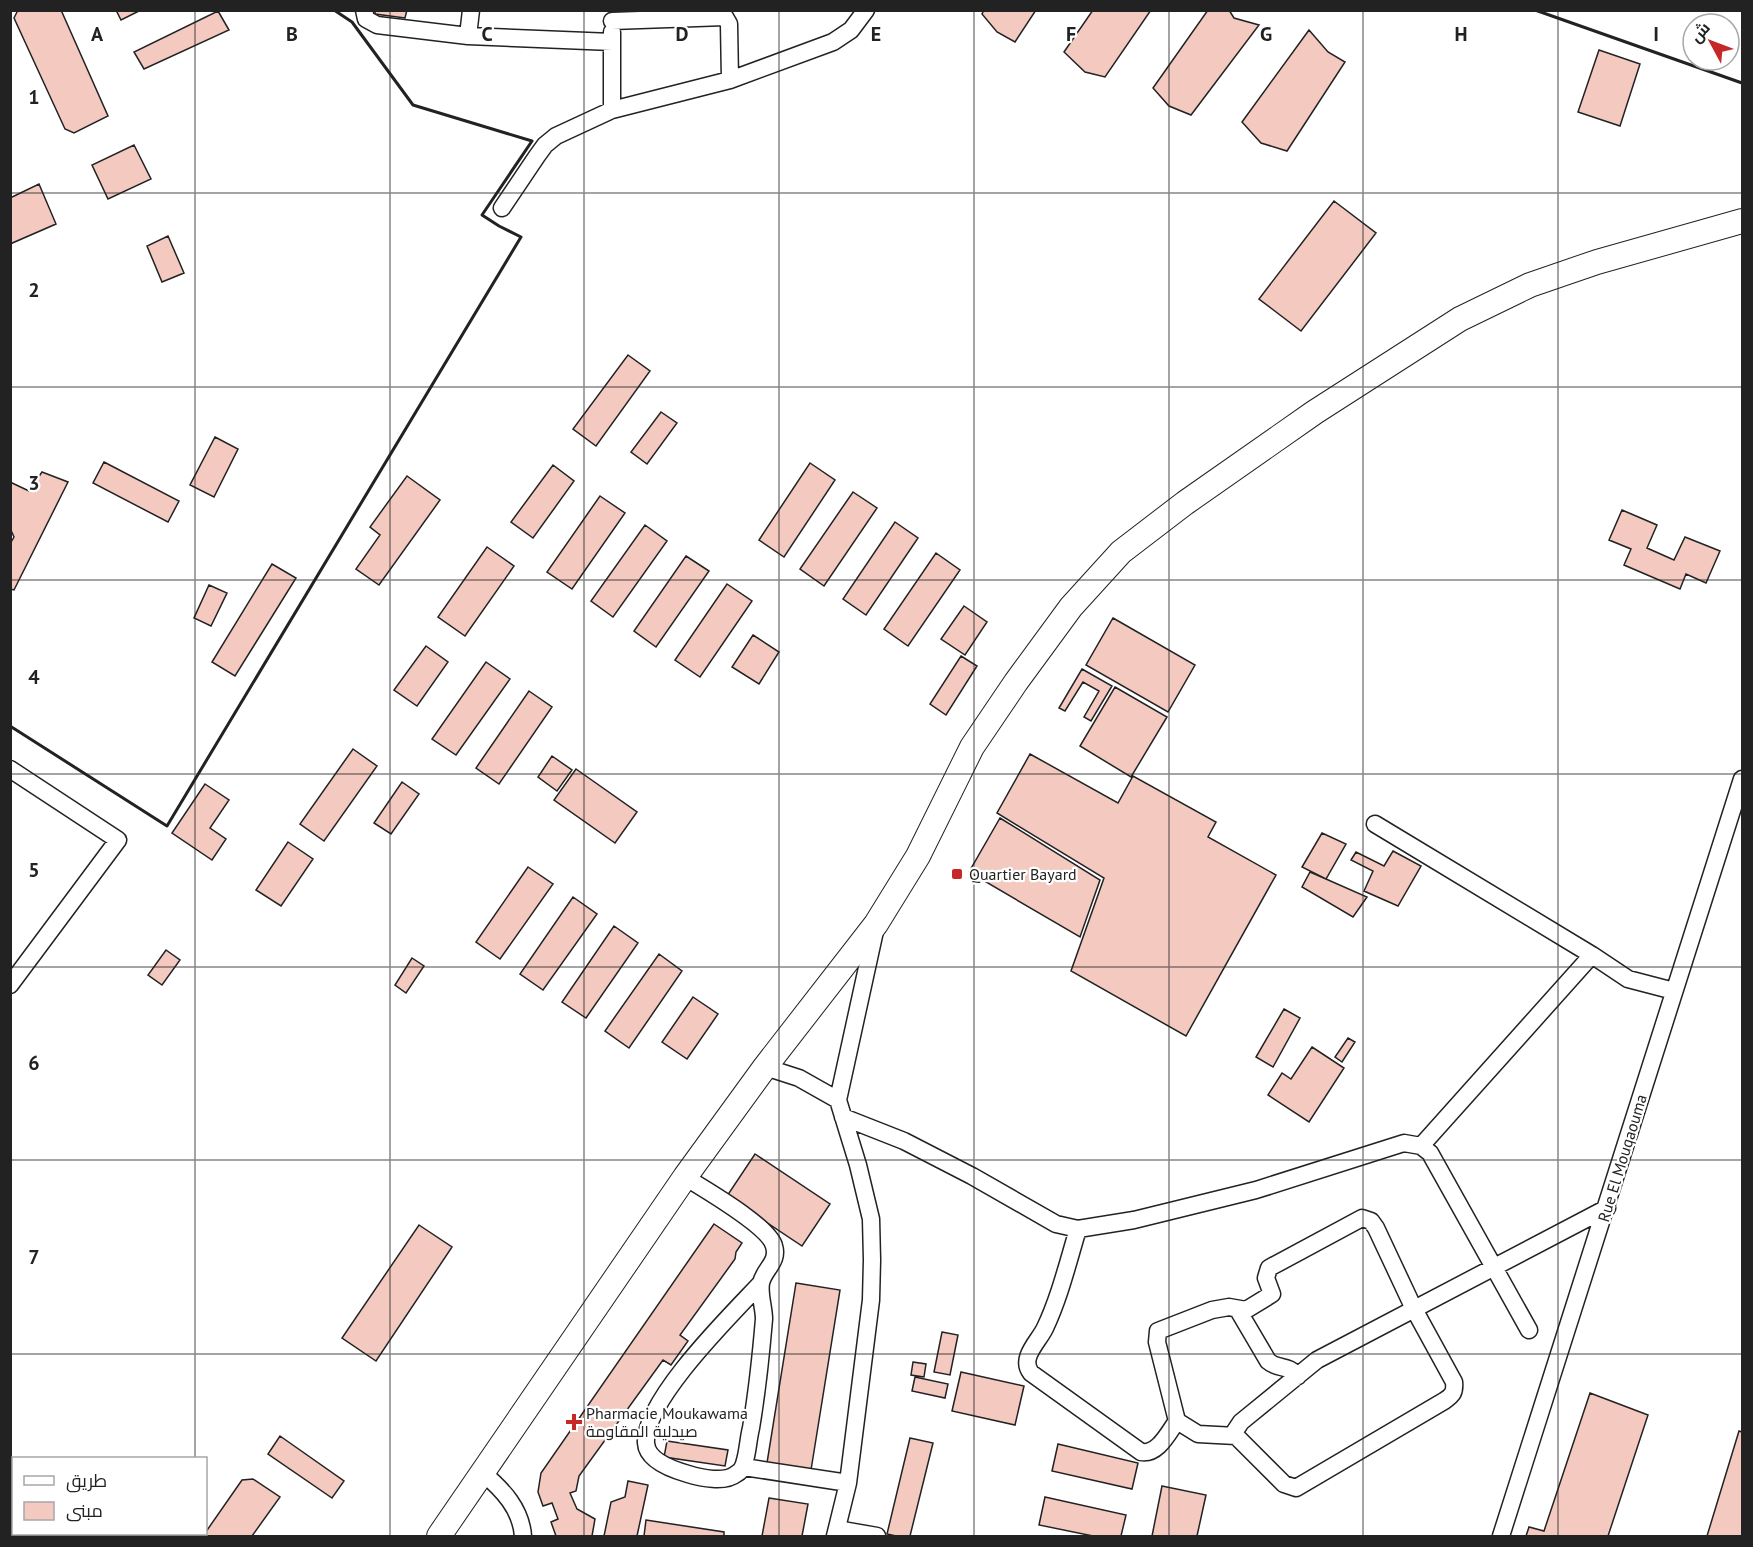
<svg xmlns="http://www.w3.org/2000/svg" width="1753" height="1547" viewBox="0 0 1753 1547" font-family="'PT Sans',Cairo,sans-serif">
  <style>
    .building { fill: #f3c9c0; stroke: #222; stroke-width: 1.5 }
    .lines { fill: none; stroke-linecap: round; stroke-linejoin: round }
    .street-casing { stroke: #222; stroke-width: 19 }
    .secondary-casing { stroke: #222; stroke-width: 26 }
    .street { stroke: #fff; stroke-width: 16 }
    .secondary { stroke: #fff; stroke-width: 24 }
    .wall { stroke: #222; stroke-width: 3 }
    .grid { fill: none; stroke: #222; stroke-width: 1.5; stroke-opacity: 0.55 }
    .poi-dot { fill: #c62828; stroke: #fff; stroke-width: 2 }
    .labels { text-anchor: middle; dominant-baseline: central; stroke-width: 4.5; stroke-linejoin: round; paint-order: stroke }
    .poi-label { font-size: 16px; fill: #222; stroke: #fff; text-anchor: start }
    .street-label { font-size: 16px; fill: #222; stroke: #fff }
    .grid-label { font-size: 20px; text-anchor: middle; font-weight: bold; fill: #222; stroke: #fff; stroke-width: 4.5; stroke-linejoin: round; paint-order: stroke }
  </style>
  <rect width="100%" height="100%" fill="#fff"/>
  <path class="building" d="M18,10H61L108,116L74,133L65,129L14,18Z
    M116,10H141L121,20Z
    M375,10H407L405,18L375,14Z
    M984,10H1036L1015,42L997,32L982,14Z
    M1093,10H1151L1105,77L1085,72L1064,52Z
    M1208,10H1229L1234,18L1259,25L1191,115L1169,106L1153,88Z
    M218,11L229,30L144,69L134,52Z
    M1309,30L1328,52L1345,62L1287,151L1261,143L1242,122Z
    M1599,50L1640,64L1620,126L1578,112Z
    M134,145L151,179L108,199L92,165Z
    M39,184L56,224L10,244V198Z
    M1334,201L1376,233L1301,331L1259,299Z
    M168,236L184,273L162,282L147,246Z
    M628,355L650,371L596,446L573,429Z
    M661,412L677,423L647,464L631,452Z
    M215,437L238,449L214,497L190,485Z
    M104,462L179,501L168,522L93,483Z
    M810,463L835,480L784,557L759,540Z
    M553,465L574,481L533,538L511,522Z
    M42,472L68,482L14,590L10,589V544L14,537L10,528V482L29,491Z
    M407,476L440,500L379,585L356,569L380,535L370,527Z
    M853,492L877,508L824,586L800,569Z
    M600,496L625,513L572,589L547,572Z
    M1622,510L1657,525L1647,548L1674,560L1685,537L1720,551L1706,583L1686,574L1680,589L1624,565L1631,549L1609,540Z
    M895,522L918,538L866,615L843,599Z
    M645,525L667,541L613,617L591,601Z
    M487,547L514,566L465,636L438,617Z
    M936,553L960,570L908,646L884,629Z
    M686,556L709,571L656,647L634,631Z
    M272,564L296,578L235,676L212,662Z
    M727,584L752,601L700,677L675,660Z
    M209,585L227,593L211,626L194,618Z
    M964,606L987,622L965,655L941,639Z
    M1113,618L1195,665L1168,712L1086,665Z
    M753,635L779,652L759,684L732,667Z
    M426,646L448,662L417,706L394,690Z
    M961,656L977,666L946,715L930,704Z
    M486,662L510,679L456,755L432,739Z
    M1082,669L1112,686L1091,721L1084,717L1099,691L1083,682L1065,711L1059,708Z
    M1115,687L1167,717L1131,777L1080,746Z
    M529,691L552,707L499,784L476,768Z
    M353,749L377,766L324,841L300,824Z
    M1030,754L1118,803L1133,776L1216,822L1208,837L1276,875L1186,1036L1071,971L1104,878L997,813Z
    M552,756L572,770L557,791L538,777Z
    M576,769L637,812L615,843L554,800Z
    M402,782L419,794L391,834L374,823Z
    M205,784L229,800L210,828L226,839L212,860L172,833Z
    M1000,818L1100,880L1080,937L969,872Z
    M1322,833L1346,844L1326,879L1302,867Z
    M288,842L313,859L281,906L256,890Z
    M1393,851L1421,866L1398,906L1364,891L1373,871L1351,860L1356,852L1384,866Z
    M528,867L553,884L500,959L476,942Z
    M1310,872L1326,879L1367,897L1353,917L1302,887Z
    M573,897L597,914L543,990L520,974Z
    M614,926L638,943L586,1018L562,1002Z
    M166,950L180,960L162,985L148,975Z
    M659,954L682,971L629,1048L605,1031Z
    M412,958L424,966L406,993L395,985Z
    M693,997L718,1014L687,1059L662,1042Z
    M1284,1009L1300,1018L1273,1067L1256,1057Z
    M1348,1038L1355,1042L1342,1062L1335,1057Z
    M1312,1047L1344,1068L1309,1122L1268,1095L1282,1073L1291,1079Z
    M755,1154L830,1204L802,1246L727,1196Z
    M714,1224L742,1243L736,1252L735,1259L680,1335L688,1341L671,1365L663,1360L579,1476L576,1491L570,1493L577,1509L595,1519L592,1536H556L551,1522L558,1519L552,1503L543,1506L538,1492L541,1473Z
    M419,1225L452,1247L376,1361L342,1338Z
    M796,1283L840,1290L811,1470L767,1463Z
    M942,1332L958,1335L950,1375L934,1372Z
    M913,1362L926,1364L924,1377L911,1375Z
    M961,1372L1024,1386L1015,1425L952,1411Z
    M915,1377L948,1384L945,1398L912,1391Z
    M1590,1393L1648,1415L1608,1536H1526L1529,1527L1544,1531Z
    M1739,1431L1742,1432V1536H1707Z
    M280,1436L344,1481L332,1498L268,1454Z
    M910,1438L933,1443L910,1536H896L887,1534Z
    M667,1441L728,1450L725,1466L664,1457Z
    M1058,1444L1138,1463L1132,1489L1052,1471Z
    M253,1479L280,1497L252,1536H203L242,1480Z
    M628,1481L648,1485L637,1536H604L611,1502L625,1497Z
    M1162,1486L1206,1495L1197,1536H1152Z
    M1045,1497L1126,1515L1121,1536H1093L1039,1525Z
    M769,1498L808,1504L802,1536H762Z
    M646,1520L724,1532V1536H644Z"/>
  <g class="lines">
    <g class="street-casing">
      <path id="street" d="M364,10L366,19L377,25L468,36L612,42
        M612,21L725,17L729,24L730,80
        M468,36L471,10
        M612,110V32
        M502,208L537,156L545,145L556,136L612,110L730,80L833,42L851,30L866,10
        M10,769L118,840L10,985
        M1375,824L1592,955L1628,979L1674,991
        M765,1067L799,1078L838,1100
        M843,1117L904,1141L972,1176L1056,1224L1078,1229L1134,1220L1256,1190L1404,1143L1421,1146L1430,1153L1529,1330
        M1421,1146L1592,955
        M685,1177C704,1189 769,1226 774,1246C779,1262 764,1269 761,1283C759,1294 764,1308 764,1319C761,1355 757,1392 751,1428C748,1440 748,1452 744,1464C743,1468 740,1472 736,1474C725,1483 701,1478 688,1474C674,1470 647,1461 646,1443C643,1401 732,1314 761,1283
        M1078,1229C1068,1262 1060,1296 1045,1328C1039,1341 1019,1358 1031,1373L1141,1452C1158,1455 1168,1433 1177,1421L1157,1342L1158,1331L1212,1310L1229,1307L1246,1310L1272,1294L1266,1278L1269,1268L1362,1218L1371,1221L1376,1228L1414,1309L1454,1382C1455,1392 1453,1395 1444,1401L1296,1488L1284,1484L1236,1436L1198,1434L1177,1421
        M1238,1310L1268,1361C1278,1370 1288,1364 1298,1376
        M1236,1436L1235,1431L1241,1422L1317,1360L1607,1208
        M744,1467L848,1483
        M483,1473C503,1490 521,1509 523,1536
        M837,1529L877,1536
        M835,1536L848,1483L871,1300L872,1260L871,1219L858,1165L838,1100L875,931
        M1501,1536L1742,779"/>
    </g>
    <g class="secondary-casing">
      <path id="secondary" d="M439,1536L685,1177L765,1067L876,924L918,856L972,747L1016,682L1071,607L1121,552L1185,503L1315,412L1460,319L1530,285L1597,262L1742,221"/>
    </g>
    <use href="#street" class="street"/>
    <use href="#secondary" class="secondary"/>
    <path class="wall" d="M1535,10L1742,83
      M10,726L167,826L521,237L499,226L482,215L532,141L413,105L352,22L334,10"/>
  </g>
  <path class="grid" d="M195,10V1458M390,10V1536M584,10V1536M779,10V1536M974,10V1536M1169,10V1536M1363,10V1536M1558,10V1536M10,193H1742M10,387H1742M10,580H1742M10,774H1742M10,967H1742M10,1160H1742M10,1354H1742M195,1534V1536"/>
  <g class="poi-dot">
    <rect x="951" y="868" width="12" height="12" rx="3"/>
    <path d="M571 1413h6v6h6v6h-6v6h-6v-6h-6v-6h6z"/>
  </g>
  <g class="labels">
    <g class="poi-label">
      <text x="969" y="874">Quartier Bayard</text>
      <text x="586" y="1413">Pharmacie Moukawama<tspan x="586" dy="18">صيدلية المقاومة</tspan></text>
    </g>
    <g class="street-label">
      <text transform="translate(1622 1158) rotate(-73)">Rue El Mouqaouma</text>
    </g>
  </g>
  <g class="grid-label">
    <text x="97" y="41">A</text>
    <text x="292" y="41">B</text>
    <text x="487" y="41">C</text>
    <text x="682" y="41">D</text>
    <text x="876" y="41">E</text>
    <text x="1071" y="41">F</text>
    <text x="1266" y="41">G</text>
    <text x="1461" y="41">H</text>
    <text x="1656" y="41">I</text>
    <text x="34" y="104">1</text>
    <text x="34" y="297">2</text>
    <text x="34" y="490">3</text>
    <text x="34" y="684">4</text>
    <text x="34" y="877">5</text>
    <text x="34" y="1070">6</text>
    <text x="34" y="1264">7</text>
  </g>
  <rect width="1753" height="1547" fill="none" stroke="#222222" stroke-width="24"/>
  <rect x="12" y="1457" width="195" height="78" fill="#ffffff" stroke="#a7a7a7" stroke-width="1.5"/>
  <rect x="24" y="1476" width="30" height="9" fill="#ffffff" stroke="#a7a7a7" stroke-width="1.5"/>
  <text x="66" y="1487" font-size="18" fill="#222222">طريق</text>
  <rect x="24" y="1502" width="30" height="18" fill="#f3c9c0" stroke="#a7a7a7" stroke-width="1.5"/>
  <text x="66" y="1517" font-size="18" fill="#222222">مبنى</text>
  <g transform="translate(1711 42) rotate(311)"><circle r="28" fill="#ffffff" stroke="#a7a7a7" stroke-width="1.5"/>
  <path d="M0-4.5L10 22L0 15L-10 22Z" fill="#c62828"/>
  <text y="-9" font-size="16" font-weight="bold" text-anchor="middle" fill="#222222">ش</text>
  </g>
</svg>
